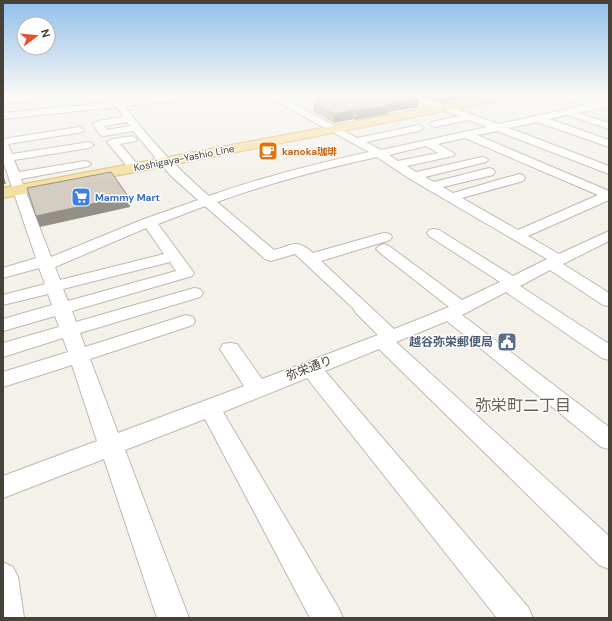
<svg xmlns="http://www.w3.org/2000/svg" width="612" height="621" viewBox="0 0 612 621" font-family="'DM Sans','Noto Sans JP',sans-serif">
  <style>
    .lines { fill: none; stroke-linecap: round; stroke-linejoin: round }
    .minor-casing { stroke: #beb9ae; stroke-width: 2 }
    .major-casing { stroke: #d9bd73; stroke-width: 2 }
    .minor { fill: #fff; fill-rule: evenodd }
    .major { fill: #f5e0a3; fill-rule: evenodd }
    .wall { fill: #b6b0a6 }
    .shaded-wall { fill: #949087 }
    .building { fill: #d4cdc1; stroke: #949087 }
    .labels { text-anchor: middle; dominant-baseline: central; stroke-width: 3; stroke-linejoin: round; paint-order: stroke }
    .far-food-label { font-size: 10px; font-weight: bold; fill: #c56008; stroke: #fff; text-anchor: start }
    .far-street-label { font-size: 10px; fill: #474239; stroke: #fff }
    .far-shop-label { font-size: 10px; font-weight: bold; fill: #366cbe; stroke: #fff; text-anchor: start }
    .service-label { font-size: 12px; font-weight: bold; fill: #4e5e75; stroke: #fff; text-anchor: end }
    .street-label { font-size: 12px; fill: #474239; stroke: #fff }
    .near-neighbourhood-label { font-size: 16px; fill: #696051; stroke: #fff }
  </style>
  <rect width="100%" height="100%" fill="#f4f1eb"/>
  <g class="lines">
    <g class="minor-casing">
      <path id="minor" d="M28,96H52L48,99L3,104V98Z
        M172,96H198L194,99L125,106C150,141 177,168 209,196C262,177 315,164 369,152L270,98L269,96H279L357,138L419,125L424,128L419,131L366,142L381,150L487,127L469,120L435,127L432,126L430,124L432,122L459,116L408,98L407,96H418L499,124L586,105L560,98L559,96H571L597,103L609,100V106L578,113L609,123V129L567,115L549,119L609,140V147L537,122L509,128L609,166V174L497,131L477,135L609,191V200L528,236L559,254L609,231V241L563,264L609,293V306L603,305L550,270L520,286L609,344V360L602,358L506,292L462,315L609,427V449L601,447L447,321L396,342L609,536V569L599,565L379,349L325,371L528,607L533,618H497L307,378L223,412L338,607L343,618H310L205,419L125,450L189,618H157L104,459L3,498V476L97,441L72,365L3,387V372L68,352L63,338L3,357V343L59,327L55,316L3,331V319L52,305L48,294L3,305V295L45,284L39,268L3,278V268L36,258L3,161V139L79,127L84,130L83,132L8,144L12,154L89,142L94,145L89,148L14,160L19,172L85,161L89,162L91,164L89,166L85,167L21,179L51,257L144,219L198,200L171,176L133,131L104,136L100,135L93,124L98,121L124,117L117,107L3,119V113ZM127,122L130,126L107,130L104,126ZM465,138L598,195L518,230L462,198L523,181L525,178L523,175L519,174L453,193L443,187L493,175L495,172L493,169L489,168L434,182L425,177L486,162L488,160L486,158L482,157L416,172L407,166L453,156L455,154L438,144ZM426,146L438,153L398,161L389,155ZM377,157L410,179L547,259L513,276L439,230L434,229L429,230L427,233L429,236L500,282L462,300L389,246L384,244L379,246L376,249L379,252L449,307L394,329L321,261L390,240L392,237L390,234L385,233L380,234L313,253C296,238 293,245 274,250L217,202C269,183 323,169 377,157ZM205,206L265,259L271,261L295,254L353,308L356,313L378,335L262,379L237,344L230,343L223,344L220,349L244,386L118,433L90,359L193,325L195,321L193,317L186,315L85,347L80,333L200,297L203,293L200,289L194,288L76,322L72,311L192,276L194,273L158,224ZM146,228L164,254L60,280L55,267ZM170,262L176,271L68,301L63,289Z
        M132,136L137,139L136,141L120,144L141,168L139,171H131L107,142L112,139Z
        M3,562L13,567L18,577L24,618H3Z"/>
    </g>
    <g class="major-casing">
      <path id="major" d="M491,96H511L506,99L3,198V188Z"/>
    </g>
    <use href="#minor" class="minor"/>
    <use href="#major" class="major"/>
  </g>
  <path class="wall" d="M421,96H467V97L440,103Z
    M317,100L418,107L388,112V114L355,120L353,119L334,123L313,111L314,103L317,102Z"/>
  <path class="shaded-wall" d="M441,96H467V97L440,103Z
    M419,99L418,107L388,112V114L355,120L356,111L386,104Z
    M354,110L353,119L334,123V114Z
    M3,174L6,184H3Z
    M128,196L130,207L40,227L36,216Z"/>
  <path class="building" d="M343,96H412L419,99L386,104L388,106L356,111L354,110L334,114L314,103L321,102L317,100Z
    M111,172L128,196L36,216L27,188Z"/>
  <linearGradient id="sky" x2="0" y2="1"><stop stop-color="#90bfe9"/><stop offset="0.52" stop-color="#faf9f6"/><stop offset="1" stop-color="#faf9f6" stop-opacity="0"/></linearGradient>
  <rect width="612" height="183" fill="url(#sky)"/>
  <defs>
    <g id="cafe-square" transform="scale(1)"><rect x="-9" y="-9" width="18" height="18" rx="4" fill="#e8710a" stroke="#fff"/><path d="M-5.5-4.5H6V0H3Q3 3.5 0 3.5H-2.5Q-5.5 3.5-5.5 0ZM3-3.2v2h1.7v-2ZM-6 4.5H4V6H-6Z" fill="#fff"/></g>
    <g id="supermarket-square" transform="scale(1)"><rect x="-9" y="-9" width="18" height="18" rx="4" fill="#3f7fe0" stroke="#fff"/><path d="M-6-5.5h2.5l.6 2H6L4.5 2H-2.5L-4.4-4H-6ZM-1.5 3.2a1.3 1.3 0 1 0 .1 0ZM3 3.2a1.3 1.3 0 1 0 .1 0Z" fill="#fff"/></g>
    <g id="civic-square" transform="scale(1)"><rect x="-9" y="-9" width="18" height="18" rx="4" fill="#5c6f8a" stroke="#fff"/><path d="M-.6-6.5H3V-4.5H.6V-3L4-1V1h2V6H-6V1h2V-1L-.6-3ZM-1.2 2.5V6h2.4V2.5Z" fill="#fff"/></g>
  </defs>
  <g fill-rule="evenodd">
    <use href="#cafe-square" x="268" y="151"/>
    <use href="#supermarket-square" x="81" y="197"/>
    <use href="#civic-square" x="507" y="342"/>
  </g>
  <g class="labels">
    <g class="far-food-label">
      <text x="282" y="151">kanoka珈琲</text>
    </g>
    <g class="far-street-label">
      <text transform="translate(184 158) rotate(-11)">Koshigaya-Yashio Line</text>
    </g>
    <g class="far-shop-label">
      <text x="95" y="197">Mammy Mart</text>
    </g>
    <g class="service-label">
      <text x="493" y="342">越谷弥栄郵便局</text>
    </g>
    <g class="street-label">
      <text transform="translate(309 368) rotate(-21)">弥栄通り</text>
    </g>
    <g class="near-neighbourhood-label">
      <text x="523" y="405">弥栄町二丁目</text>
    </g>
  </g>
  <rect width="612" height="621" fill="none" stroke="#474239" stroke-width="8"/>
  <g transform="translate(36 36) rotate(74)"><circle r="19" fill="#ffffff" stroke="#b5b3b0"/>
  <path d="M0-3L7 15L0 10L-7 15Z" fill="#e55130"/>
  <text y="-6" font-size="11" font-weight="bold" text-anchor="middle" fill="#474239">N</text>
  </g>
</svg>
